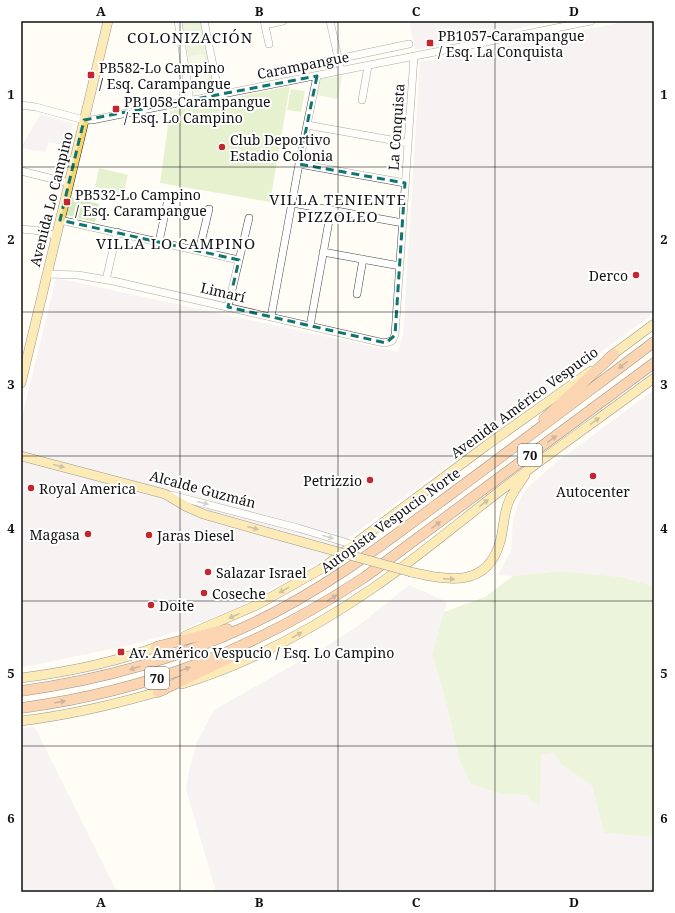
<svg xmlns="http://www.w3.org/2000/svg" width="675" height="913" viewBox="0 0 675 913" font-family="'Noto Serif',serif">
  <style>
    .industrial { fill: #eee6ef }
    .green { fill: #d5ebbd }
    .pitch { fill: #e6f2cf }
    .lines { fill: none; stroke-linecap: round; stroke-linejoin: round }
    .minor-casing { stroke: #444; stroke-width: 8 }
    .major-casing { stroke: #222; stroke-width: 10 }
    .highway-casing { stroke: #222; stroke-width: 11 }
    .minor { stroke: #fff; stroke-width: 7 }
    .major { stroke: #f9d66b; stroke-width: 9 }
    .highway { stroke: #f5a25d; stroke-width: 10 }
    .major-bridge-casing { stroke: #222; stroke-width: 10; stroke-linecap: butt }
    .major-bridge { stroke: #f9d66b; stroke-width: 9 }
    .oneway { fill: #8e613b }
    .oneway2 { fill: #917d42 }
    .oneway3 { fill: #a0a0a0 }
    .marked { fill: none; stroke: #0f766e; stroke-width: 3; stroke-dasharray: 8 5; stroke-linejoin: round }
    .grid { fill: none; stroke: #111; stroke-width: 1; stroke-opacity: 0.55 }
    .poi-dot { fill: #c4262e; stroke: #fff; stroke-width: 1.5 }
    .labels { text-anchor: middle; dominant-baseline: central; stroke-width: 4; stroke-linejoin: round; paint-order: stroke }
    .shield { fill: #fff; stroke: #585858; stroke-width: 1 }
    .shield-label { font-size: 13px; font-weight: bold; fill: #111 }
    .poi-label { font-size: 14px; fill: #111; stroke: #fff; text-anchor: start }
    .street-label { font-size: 14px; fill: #111; stroke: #fff }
    .neighbourhood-label { font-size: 15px; letter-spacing: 1px; fill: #111; stroke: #fff }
    .neatline { fill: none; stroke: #111; stroke-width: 1.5 }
    .grid-label { font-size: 13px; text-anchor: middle; font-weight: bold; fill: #111 }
  </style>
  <rect width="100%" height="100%" fill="#fffdf5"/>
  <path class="industrial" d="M409,21H556L415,50Z
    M627,21H654V313L350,537L329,556L239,607L182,630L134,644L30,666L21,667V421L56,278L398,352L403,335L420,62L514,45Z
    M40,115L73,123L68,146L49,142L45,152L21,148Z
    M654,390V586L621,577L561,571L513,576L498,575L511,551L513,521L518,503L527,488L555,463Z
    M409,585L447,602L432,654L447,706L459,759L502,794L528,795L533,803L541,755L554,753L561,764L592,786L604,833L654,836V892H216L186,789L190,766L197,742L214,710L320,650L358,626Z
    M35,727L108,874L117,892H21V728Z"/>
  <path class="green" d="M182,21H202L214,89L195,93L194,91Z
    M342,76L338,99L317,95L320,79Z
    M71,197L99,204L95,222L66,215Z
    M561,571L621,577L654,586V837L604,833L592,786L561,764L554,753L541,755L540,805L533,803L528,795L502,794L471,784L459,759L447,706L432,654L444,612L485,597L513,576Z"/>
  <path class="pitch" d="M204,54L209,79L194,81L189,56Z
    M290,86L270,202L160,183L170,111Z
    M291,89L305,91L301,112L287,110Z
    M99,168L128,175L123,194L95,187Z"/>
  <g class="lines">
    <g class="minor-casing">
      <path id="minor" d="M178,21L190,101
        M204,21L219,95
        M264,21L269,44
        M330,21L341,71
        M265,25L283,21
        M261,75L409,44
        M362,100L368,66
        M21,105L36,107L84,120H92L591,21
        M307,125L408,143
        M299,164L405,183
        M21,171L69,183
        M292,203L403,223
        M60,220L239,260
        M21,229L41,231L56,236
        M159,242L168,199
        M199,251L209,209
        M323,252L400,266
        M47,274L78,275L113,281L384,343L392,341L395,335L414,56
        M106,280L117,232
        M357,294L363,259
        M228,307L249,218
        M271,317L299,164L317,76
        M310,326L331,210
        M171,495L298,528L354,545"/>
    </g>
    <g class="major-casing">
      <path id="major" d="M608,358L654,324
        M21,383L108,21
        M21,456L165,494L187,507L203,514L277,535
        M411,572C447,580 487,589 500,542C504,529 503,514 509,501C513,491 520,483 525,475
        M185,636L257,605L321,569L487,445L591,371
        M21,678C68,672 117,662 162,645
        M182,684C250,663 315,628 373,588C417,558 458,523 500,491C551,452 603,416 654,378
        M21,721C70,715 117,704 164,690"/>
    </g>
    <g class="highway-casing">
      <path id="highway" d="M544,419L614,354
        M156,647L227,629
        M21,691C99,680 175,660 247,626C321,592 385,543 451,494C519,444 586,393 654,342
        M158,692L236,655
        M21,708C149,691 257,648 365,577L654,363"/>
    </g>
    <use href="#minor" class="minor"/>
    <use href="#major" class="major"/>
    <use href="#highway" class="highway"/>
    <g class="major-bridge-casing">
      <path id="major-bridge" d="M277,535L411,572"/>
    </g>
    <use href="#major-bridge" class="major-bridge"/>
  </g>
  <defs><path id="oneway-solid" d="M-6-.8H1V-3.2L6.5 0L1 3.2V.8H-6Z"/></defs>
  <g class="oneway">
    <use href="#oneway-solid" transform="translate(623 365) rotate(143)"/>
    <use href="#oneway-solid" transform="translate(552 439) rotate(-37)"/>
    <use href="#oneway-solid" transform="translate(436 525) rotate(-37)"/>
    <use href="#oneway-solid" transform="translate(332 598) rotate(-32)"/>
    <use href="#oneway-solid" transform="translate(135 668) rotate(163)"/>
    <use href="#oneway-solid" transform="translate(185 669) rotate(-19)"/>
    <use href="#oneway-solid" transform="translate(60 702) rotate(-10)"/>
  </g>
  <g class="oneway2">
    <use href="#oneway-solid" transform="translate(595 421) rotate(-36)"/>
    <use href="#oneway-solid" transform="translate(59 466) rotate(14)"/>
    <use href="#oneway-solid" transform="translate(484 503) rotate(-38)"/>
    <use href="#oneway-solid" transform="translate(253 528) rotate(15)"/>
    <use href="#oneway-solid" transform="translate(449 579) rotate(2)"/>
    <use href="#oneway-solid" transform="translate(284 590) rotate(151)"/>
    <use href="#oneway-solid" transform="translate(234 616) rotate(155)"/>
    <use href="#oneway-solid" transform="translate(297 635) rotate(-29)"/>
  </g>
  <g class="oneway3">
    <use href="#oneway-solid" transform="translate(203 503) rotate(14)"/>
    <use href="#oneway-solid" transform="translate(328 537) rotate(17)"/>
  </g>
  <path d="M0 0H675V913H0ZM317,76L299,164L405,183L395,335L386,343L228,307L239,260L60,220L84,120Z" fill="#fffdf5" fill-opacity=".55" fill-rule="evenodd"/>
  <path class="marked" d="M317,76L299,164L405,183L395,335L386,343L228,307L239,260L60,220L84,120Z"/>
  <path class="grid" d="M180,21V892M338,21V892M495,21V892M21,167H654M21,312H654M21,456H654M21,601H654M21,746H654"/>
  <g class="poi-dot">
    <rect x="426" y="39" width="8" height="8" rx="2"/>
    <rect x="87" y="71" width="8" height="8" rx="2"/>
    <rect x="112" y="105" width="8" height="8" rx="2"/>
    <circle cx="222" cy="147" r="4"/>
    <rect x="63" y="198" width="8" height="8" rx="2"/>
    <circle cx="636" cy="275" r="4"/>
    <circle cx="593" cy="476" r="4"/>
    <circle cx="370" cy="480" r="4"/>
    <circle cx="31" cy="488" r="4"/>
    <circle cx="88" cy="534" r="4"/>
    <circle cx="149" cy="535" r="4"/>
    <circle cx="208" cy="572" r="4"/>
    <circle cx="204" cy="593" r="4"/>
    <circle cx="151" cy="605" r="4"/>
    <rect x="117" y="648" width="8" height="8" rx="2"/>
  </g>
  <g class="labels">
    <g class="shield">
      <rect x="518" y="444" width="24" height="22" rx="3"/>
      <rect x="145" y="667" width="24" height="22" rx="3"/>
    </g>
    <g class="shield-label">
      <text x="530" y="455">70</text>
      <text x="157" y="678">70</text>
    </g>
    <g class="poi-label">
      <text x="438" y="35">PB1057-Carampangue<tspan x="438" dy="16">/ Esq. La Conquista</tspan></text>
      <text x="99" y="67">PB582-Lo Campino<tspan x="99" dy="16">/ Esq. Carampangue</tspan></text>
      <text x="124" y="101">PB1058-Carampangue<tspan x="124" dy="16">/ Esq. Lo Campino</tspan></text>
      <text x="230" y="139">Club Deportivo<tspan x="230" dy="16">Estadio Colonia</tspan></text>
      <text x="75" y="194">PB532-Lo Campino<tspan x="75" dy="16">/ Esq. Carampangue</tspan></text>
      <text x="628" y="275" text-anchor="end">Derco</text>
      <text x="362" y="480" text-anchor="end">Petrizzio</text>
      <text x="39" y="488">Royal America</text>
      <text x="593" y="491" text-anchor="middle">Autocenter</text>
      <text x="80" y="534" text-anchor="end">Magasa</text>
      <text x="157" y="535">Jaras Diesel</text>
      <text x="216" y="572">Salazar Israel</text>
      <text x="212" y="593">Coseche</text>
      <text x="159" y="605">Doite</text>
      <text x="129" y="652">Av. Américo Vespucio / Esq. Lo Campino</text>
    </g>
    <g class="street-label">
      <text transform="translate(303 65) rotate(-11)">Carampangue</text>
      <text transform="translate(396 127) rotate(-86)">La Conquista</text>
      <text transform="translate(51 199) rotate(-76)">Avenida Lo Campino</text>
      <text transform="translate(223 292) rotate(13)">Limarí</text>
      <text transform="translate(524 402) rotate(-36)">Avenida Américo Vespucio</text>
      <text transform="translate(203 489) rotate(15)">Alcalde Guzmán</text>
      <text transform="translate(390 520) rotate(-36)">Autopista Vespucio Norte</text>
    </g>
    <g class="neighbourhood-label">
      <text x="190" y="37">COLONIZACIÓN</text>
      <text x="338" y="199">VILLA TENIENTE<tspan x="338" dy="17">PIZZOLEO</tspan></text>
      <text x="176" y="243">VILLA LO CAMPINO</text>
    </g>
  </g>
  <rect width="675" height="913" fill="none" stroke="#ffffff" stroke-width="44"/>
  <rect x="22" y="22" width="631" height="869" class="neatline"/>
  <g class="grid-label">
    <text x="101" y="16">A</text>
    <text x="259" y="16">B</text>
    <text x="416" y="16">C</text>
    <text x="574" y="16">D</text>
    <text x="11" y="99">1</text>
    <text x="664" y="99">1</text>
    <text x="11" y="244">2</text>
    <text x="664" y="244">2</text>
    <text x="11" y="389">3</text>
    <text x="664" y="389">3</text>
    <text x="11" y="533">4</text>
    <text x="664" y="533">4</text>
    <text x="11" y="678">5</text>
    <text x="664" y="678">5</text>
    <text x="11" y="823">6</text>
    <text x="664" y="823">6</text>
    <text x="101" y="907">A</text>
    <text x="259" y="907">B</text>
    <text x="416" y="907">C</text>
    <text x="574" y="907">D</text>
  </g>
</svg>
